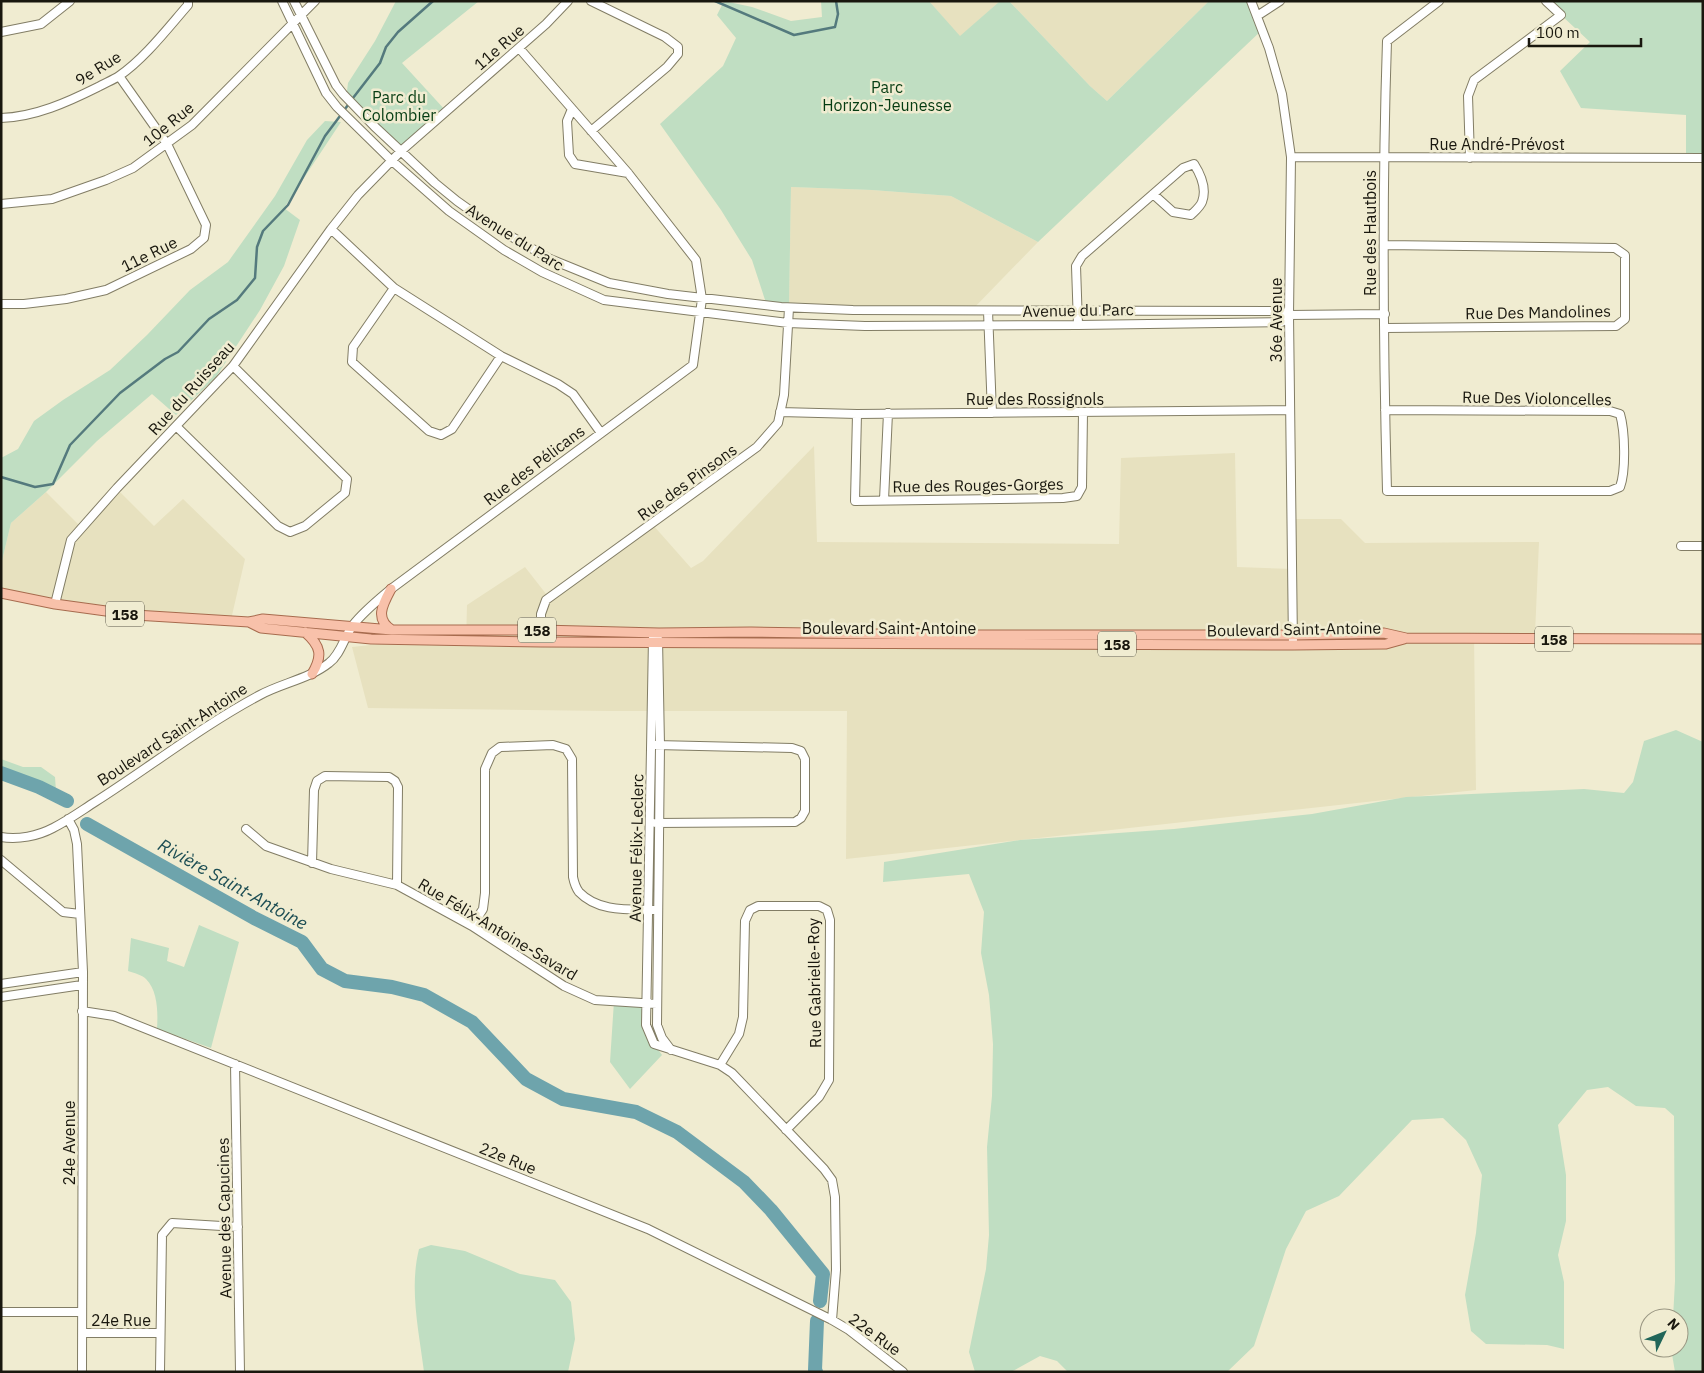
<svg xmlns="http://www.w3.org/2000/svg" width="1704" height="1373" viewBox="0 0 1704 1373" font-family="'IBM Plex Sans',sans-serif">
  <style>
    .built { fill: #e7e1bf }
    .green { fill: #c0dec2 }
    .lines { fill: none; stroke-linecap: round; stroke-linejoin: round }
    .stream { stroke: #547a7d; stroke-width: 2.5 }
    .river { stroke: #6ea4ac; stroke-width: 14 }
    .minor-casing { stroke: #827d65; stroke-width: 10 }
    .major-casing { stroke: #a76b4e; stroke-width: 11 }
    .minor { stroke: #fff; stroke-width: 8 }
    .major { stroke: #f8c1aa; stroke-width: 9 }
    .labels { text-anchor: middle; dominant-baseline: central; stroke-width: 5; stroke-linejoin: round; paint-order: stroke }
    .shield { fill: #f0ecd1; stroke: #5a5748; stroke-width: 1 }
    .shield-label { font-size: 15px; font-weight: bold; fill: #19170e }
    .street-label { font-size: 16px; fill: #19170e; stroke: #f0ecd1 }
    .park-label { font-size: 16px; fill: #053c12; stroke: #f0ecd1 }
    .water-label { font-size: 18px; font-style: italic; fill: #1d4e54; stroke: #f0ecd1 }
  </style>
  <rect width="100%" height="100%" fill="#f0ecd1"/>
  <path class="built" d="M929,1H1000L960,37Z
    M1009,1H1209L1107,101L1090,86Z
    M791,187L872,190L951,196L1038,242L972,310L789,308Z
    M814,446L817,542L1119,544L1121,458L1235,453L1237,567L1293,569V519H1341L1365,543L1539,542L1535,634L1474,635L1476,790L846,859L847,711H609L368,708L352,647L389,643L466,644L467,605L525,567L550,599L653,525L691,568L703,561Z
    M118,490L154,526L183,499L245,559L230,624L16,596L1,589V565L11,523L46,492L82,528Z"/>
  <path class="green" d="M396,1H479L402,63L446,111L400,151L353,104L347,91L348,83L375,41Z
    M724,1L752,7L791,21L822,17L821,1H929L960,36L1000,1H1009L1090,86L1107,101L1209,1H1251L1262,30L1038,242L951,196L872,190L791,187L789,308L767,306L752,260L721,210L660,124L723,66L736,38L717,15Z
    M1546,1H1703V159H1686V115L1581,108L1560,71L1590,42Z
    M325,121L341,122L284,208L300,220L284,266L260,310L216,377L176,415L152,394L97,441L46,492L11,523L1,565V458L18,449L34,421L63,400L110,370L147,335L190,290L228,262L275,196L307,140Z
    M1676,730L1703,742V1372H1675L1671,1348H1679V1318H1673L1675,1281L1674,1116L1665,1108L1636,1106L1608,1087L1587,1090L1558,1125L1566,1175V1221L1558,1255L1564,1282V1349L1547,1345L1486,1344L1471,1331L1465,1295L1476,1233L1482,1175L1466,1140L1443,1118L1412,1120L1339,1196L1306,1211L1286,1249L1254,1346L1227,1372H1068L1057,1361L1040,1356L1011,1372H975L969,1352L986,1269L989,1235L987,1147L992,1096L993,1044L989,995L981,953L984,912L969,874L883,882L884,862L1020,840L1174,829L1312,814L1406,797L1584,789L1624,793L1633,782L1644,741Z
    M1,759L23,767H41L55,777L56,791L1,770Z
    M199,925L239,942L211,1048L157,1029C158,1013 158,991 146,979C142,975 134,973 128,971L131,938L169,948L167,961L184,967Z
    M614,1001L647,1003L646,1025L654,1044L662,1055L630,1089L610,1062Z
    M431,1245L465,1251L520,1274L555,1280L571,1302L575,1339L568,1372H424C419,1331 409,1289 419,1249Z"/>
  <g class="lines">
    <path class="stream" d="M715,1L794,35L835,27L838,14L836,1
      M353,98L380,63L386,47L398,32L433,1
      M345,109L348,105
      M1,477L35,487L53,484L70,445L120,393L165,359L178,352L209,319L237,300L255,278L257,247L263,231L288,205L325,136L340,116"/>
    <path class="river" d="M1,773L39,787L67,801
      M87,824L254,918L302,942L322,969L345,981L392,987L424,995L472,1022L526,1079L563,1099L636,1112L677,1132L744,1182L771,1210L823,1274L820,1301
      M816,1372L815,1370L817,1321"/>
    <g class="minor-casing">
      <path id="minor" d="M282,1L326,93L337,107L391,160L449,211L504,250L542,272L604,300L788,323L865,326L1078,325L1282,322L1289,315
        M294,1L336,85L343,94L374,126L435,183L457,201L488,223L550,259L609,283L668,294L781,307L853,310L1280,311L1289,315L1385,314
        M1251,1L1269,48L1282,94L1291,157L1289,315L1293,645
        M1257,16L1280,1
        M1,32L41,24L70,1
        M572,109L567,121L569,155L575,164L628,173
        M1,118C35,117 68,102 98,87C105,83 113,80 119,76C145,58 167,29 188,5V1
        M591,131L667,67L678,54V47L665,37L591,1
        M1291,157L1703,158
        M1470,158L1468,96L1474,80L1561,15L1546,1
        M1,204L52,199L106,180L133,168L192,125L315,1
        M331,229L394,288L501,356L558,384L573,394L601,433
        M1384,245L1615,248L1625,255V319L1616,326L1385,328
        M394,288L353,347L352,362L429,431L441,435L452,429L501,356
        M1,304H24L66,299L106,290L191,249L204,238L206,225L167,144L119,76
        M988,311L992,413
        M1078,325L1076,266L1082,256L1183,168L1194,164C1201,175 1207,189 1202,202C1200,207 1195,211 1191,215L1173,212L1153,194
        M1385,410L1610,411L1620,414C1625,431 1626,471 1620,487L1610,491H1387C1383,341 1382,191 1387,41L1439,1
        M780,412L857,414L1290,410
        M857,414L855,501L1063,498L1077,496L1082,487L1083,412
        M176,426L278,526L290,532L305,526L345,493L347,479L233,366
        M884,500L888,413
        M1681,546H1703
        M55,604L71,540L117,488L233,366L331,229L358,195L401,151L546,24L568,1
        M653,638L646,1025L654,1044L720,1065L732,1073L824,1169L832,1180L835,1197L836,1270L832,1320
        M658,639L660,745L657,1025L662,1038L671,1050
        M541,642V614L546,600L757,447L778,423L784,395L789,308
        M656,745L792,748L801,751L805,759V811L801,818L795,822L656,823
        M68,819L74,830L77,844L83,972L82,1372
        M246,829L266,846L331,869L397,885L472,926L564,986L595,1000L657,1004
        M1,837C18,840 38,836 53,828C67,821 81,811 95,802C150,767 202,726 260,695C282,683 309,679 329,663C341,654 344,637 353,625C364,611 378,600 391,589L693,365L702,299L696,260L628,173L519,48
        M1,860L63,912L80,914
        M312,863L314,790L317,781L325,776L389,777L395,781L398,787L397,885
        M472,926L483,909L485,893V769L492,753L500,747L553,745L566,749L572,759L573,877C574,882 576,888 579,892C599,913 631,909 658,910
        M1,984L83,972
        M1,997L82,985
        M82,1011L114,1016L648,1229L832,1320L849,1330L903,1372
        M235,1064L240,1372
        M720,1065L739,1034L743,1017L745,921L750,910L758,906H819L827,910L830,920L829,1080L819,1097L786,1130
        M1,1312H82
        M82,1333H160
        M160,1372L162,1235L172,1223L238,1227"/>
    </g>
    <g class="major-casing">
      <path id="major" d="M391,589C383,604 374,619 392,630
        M1,593L55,604L135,615L249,622L263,619L392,630H541L659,633L751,632L941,635H1293L1384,633L1406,638L1703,639
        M249,622L261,628L371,639L541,642L1293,645L1386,644L1404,639
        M305,632C321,646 323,656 312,674"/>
    </g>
    <use href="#minor" class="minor"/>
    <use href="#major" class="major"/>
  </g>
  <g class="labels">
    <g class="shield">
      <rect x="106" y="601.5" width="38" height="25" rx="4"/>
      <rect x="518" y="617.5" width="38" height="25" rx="4"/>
      <rect x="1535" y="626.5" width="38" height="25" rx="4"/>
      <rect x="1098" y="631.5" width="38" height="25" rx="4"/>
    </g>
    <g class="shield-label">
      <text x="125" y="614">158</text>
      <text x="537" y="630">158</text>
      <text x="1554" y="639">158</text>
      <text x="1117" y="644">158</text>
    </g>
    <g class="street-label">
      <text transform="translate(499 47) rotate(-41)">11e Rue</text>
      <text transform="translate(98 68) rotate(-32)">9e Rue</text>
      <text transform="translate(168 124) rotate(-39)">10e Rue</text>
      <text x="1497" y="144">Rue André-Prévost</text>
      <text transform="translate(1370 233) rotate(-90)">Rue des Hautbois</text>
      <text transform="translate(515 237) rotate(32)">Avenue du Parc</text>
      <text transform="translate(149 254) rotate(-26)">11e Rue</text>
      <text transform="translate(1078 310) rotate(-1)">Avenue du Parc</text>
      <text transform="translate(1538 312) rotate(-1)">Rue Des Mandolines</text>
      <text transform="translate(1276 320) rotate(-90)">36e Avenue</text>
      <text transform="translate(191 388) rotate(-48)">Rue du Ruisseau</text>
      <text transform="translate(1537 398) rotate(1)">Rue Des Violoncelles</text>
      <text x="1035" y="399">Rue des Rossignols</text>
      <text transform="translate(534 465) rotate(-37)">Rue des Pélicans</text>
      <text transform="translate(687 482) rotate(-36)">Rue des Pinsons</text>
      <text transform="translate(978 485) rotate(-1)">Rue des Rouges-Gorges</text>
      <text x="889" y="628">Boulevard Saint-Antoine</text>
      <text transform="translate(1294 629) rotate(-1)">Boulevard Saint-Antoine</text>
      <text transform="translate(172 734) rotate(-33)">Boulevard Saint-Antoine</text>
      <text transform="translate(636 848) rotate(-89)">Avenue Félix-Leclerc</text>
      <text transform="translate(498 929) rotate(31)">Rue Félix-Antoine-Savard</text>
      <text transform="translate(814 983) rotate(-91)">Rue Gabrielle-Roy</text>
      <text transform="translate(69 1143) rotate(-90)">24e Avenue</text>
      <text transform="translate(508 1158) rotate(22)">22e Rue</text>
      <text transform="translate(224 1218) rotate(-91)">Avenue des Capucines</text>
      <text x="121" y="1320">24e Rue</text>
      <text transform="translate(875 1334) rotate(36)">22e Rue</text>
    </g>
    <g class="park-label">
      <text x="887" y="87">Parc<tspan x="887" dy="18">Horizon-Jeunesse</tspan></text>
      <text x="399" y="97">Parc du<tspan x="399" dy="18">Colombier</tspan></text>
    </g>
    <g class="water-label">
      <text transform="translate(233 884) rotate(29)">Rivière Saint-Antoine</text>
    </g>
  </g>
  <rect width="1704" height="1373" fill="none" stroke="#19170e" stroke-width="5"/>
  <g transform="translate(1664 1333) rotate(47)"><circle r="24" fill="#f0ecd1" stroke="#9a9783"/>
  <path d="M0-4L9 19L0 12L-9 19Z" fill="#216659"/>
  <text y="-8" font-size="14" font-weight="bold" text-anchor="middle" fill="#19170e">N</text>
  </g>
  <path d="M1529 38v8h112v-8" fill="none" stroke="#19170e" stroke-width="2.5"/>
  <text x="1536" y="38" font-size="15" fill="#19170e" stroke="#f0ecd1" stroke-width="4" paint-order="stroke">100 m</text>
</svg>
